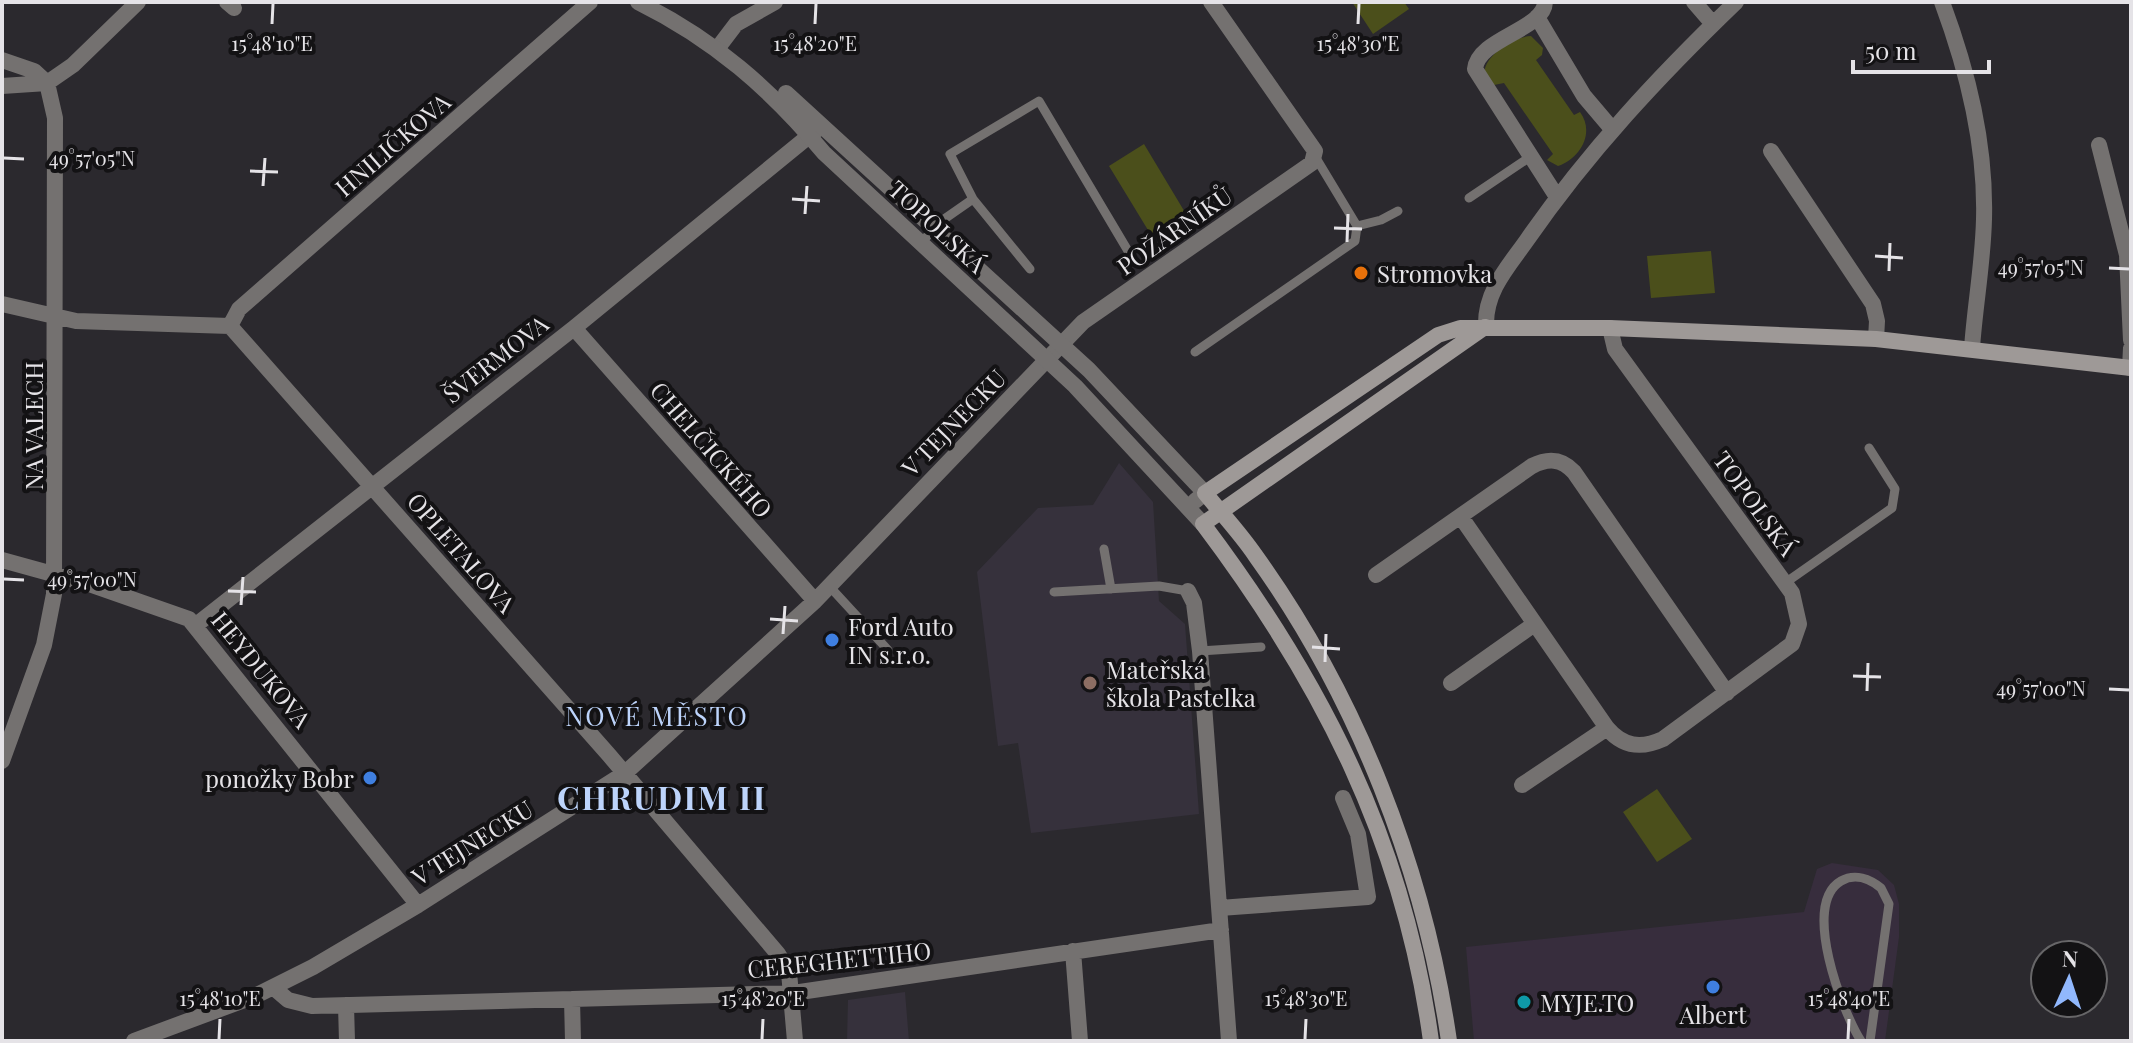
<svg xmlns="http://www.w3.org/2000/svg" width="2133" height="1043" viewBox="0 0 2133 1043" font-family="'Playfair Display',serif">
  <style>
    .commercial { fill: #372d3d }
    .built { fill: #36313c }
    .green { fill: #4b4f1b }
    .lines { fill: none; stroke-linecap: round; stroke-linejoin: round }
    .service { stroke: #747170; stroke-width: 9 }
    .minor { stroke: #747170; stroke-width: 16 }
    .tertiary { stroke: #747170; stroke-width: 16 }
    .secondary { stroke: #9e9997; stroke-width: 16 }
    .ticks { fill: none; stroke: #e5e3e7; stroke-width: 3 }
    .food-dot { fill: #e8710a; stroke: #131214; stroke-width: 3 }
    .shop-dot { fill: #3f7fe0; stroke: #131214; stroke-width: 3 }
    .education-dot { fill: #8d6e63; stroke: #131214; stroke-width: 3 }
    .culture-dot { fill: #0f9aa8; stroke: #131214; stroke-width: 3 }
    .labels { text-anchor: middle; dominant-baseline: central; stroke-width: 8; stroke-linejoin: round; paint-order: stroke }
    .street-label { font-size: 24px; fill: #e5e3e7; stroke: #131214 }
    .poi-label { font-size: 24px; fill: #e5e3e7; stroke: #131214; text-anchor: start }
    .neighbourhood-label { font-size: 26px; letter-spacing: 2px; fill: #bdd4fb; stroke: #131214 }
    .district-label { font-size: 32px; font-weight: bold; letter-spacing: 2px; fill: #bdd4fb; stroke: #131214 }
    .ticks-label { font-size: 20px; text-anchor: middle; fill: #e5e3e7; stroke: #131214; stroke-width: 8; stroke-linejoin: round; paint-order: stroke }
  </style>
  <rect width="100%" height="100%" fill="#2b292e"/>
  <path class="commercial" d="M1832,863L1878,870L1894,885L1899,904V937L1885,1041H1474L1466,947L1804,912L1817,869Z"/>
  <path class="built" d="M1119,463L1153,502L1159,601L1185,624L1199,814L1031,833L1018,743L998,746L977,572L1038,508L1093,505Z
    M905,992L909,1041H847L848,1000Z"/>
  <path class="green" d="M1352,2H1404L1409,9L1373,34Z
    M1531,36L1543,48L1542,55L1536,60L1574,115L1580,112C1595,132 1581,158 1558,166L1547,160L1553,154L1504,83L1494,85L1484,73C1486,54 1513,37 1531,36Z
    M1144,144L1186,214L1151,235L1109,166Z
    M1711,251L1715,293L1651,298L1647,256Z
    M1657,789L1692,839L1657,862L1623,812Z"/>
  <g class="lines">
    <path class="service" d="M1469,198L1530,157
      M1357,226L1381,220L1398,211
      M921,243L940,222L973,199
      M1030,269L973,199L950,154L1039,101L1134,261
      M1195,352L1355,241L1357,226L1316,158
      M1104,549L1111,589
      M1785,583L1892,508L1895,489L1869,448
      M830,587L888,650
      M1054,592L1159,586L1188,591
      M1200,651L1261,647
      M1861,1041C1842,1011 1801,904 1841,881C1855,873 1870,879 1881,888L1889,904L1870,1041"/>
    <path class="minor" d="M227,2L234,8
      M1545,2C1544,30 1478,38 1475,69L1557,197
      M1694,2L1713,24
      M1942,2C1968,72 1986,144 1984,219C1983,263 1975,305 1972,348
      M1537,17L1584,96L1612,129
      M717,49L736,24L775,2
      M2,60L34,71L47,83L73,65L138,2
      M2,86L47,83L55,118L54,594L44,645L2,761
      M2099,145L2127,255L2131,340
      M1771,151L1873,304L1877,321L1876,339
      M2,304L76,321L230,326L609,755L778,954L789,972L795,1041
      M230,326L239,309L590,2
      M1486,326C1485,291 1508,267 1527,240C1588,152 1659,76 1736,2
      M574,328L815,601
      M2130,368L2131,348
      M1461,517L1607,728C1623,747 1641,749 1663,739L1792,644L1799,624L1792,593L1615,349L1610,328
      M2,560L89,584L189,619L418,905
      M1376,575L1532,466C1548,458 1561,458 1574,472L1727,693
      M1188,591L1194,603L1200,651L1229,1041
      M196,625L574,328L820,127
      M1451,683L1533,625
      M1522,785L1607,728
      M1220,908L1368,897L1358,834L1343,798
      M1073,951L1080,1041
      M274,988L288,1000L312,1006L793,993L1221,930
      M572,999L573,1041
      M346,1005L347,1041
      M134,1041L255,996L313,967L418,905L625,773L815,601L1083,322L1312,163L1315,151L1211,2"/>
    <path class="tertiary" d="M638,2C713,39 771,89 824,153L1075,386L1203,524
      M786,93L1089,370L1205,493L1195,501"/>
    <path class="secondary" d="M1431,1041C1404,842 1322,682 1203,524L1485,327
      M1449,1041C1424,868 1357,697 1255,555C1240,533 1222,514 1205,493L1438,335L1460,328H1610L1876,339L2131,368"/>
  </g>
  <path class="ticks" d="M272,24L273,4M815,24L816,4M1358,24L1359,4M4,158L24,159M250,171L278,172M263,186L265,158M792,199L820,201M805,214L807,186M1334,228L1362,229M1347,242L1348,214M1875,256L1903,258M2109,268L2129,269M1889,271L1890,243M4,579L24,580M228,591L256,592M241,605L243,577M770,619L798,621M783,634L785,606M1312,647L1340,649M1325,662L1326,634M1853,676L1881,677M2109,689L2129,690M1867,691L1868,663M219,1039L220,1019M762,1039L763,1019M1305,1039L1306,1019M1848,1039L1849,1019"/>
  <circle class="food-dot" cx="1361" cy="273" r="8"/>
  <g class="shop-dot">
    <circle cx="832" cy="640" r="8"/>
    <circle cx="370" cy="778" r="8"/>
    <circle cx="1713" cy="987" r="8"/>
  </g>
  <circle class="education-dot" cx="1090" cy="683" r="8"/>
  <circle class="culture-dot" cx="1524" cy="1002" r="8"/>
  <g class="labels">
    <g class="street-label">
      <text transform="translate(392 144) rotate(-41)">HNILIČKOVA</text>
      <text transform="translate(938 226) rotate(43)">TOPOLSKÁ</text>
      <text transform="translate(1174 230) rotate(-35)">POŽÁRNÍKŮ</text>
      <text transform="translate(495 358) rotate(-38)">ŠVERMOVA</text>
      <text transform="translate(953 422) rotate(-46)">V TEJNECKU</text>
      <text transform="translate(33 426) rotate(-90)">NA VALECH</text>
      <text transform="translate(712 449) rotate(49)">CHELČICKÉHO</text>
      <text transform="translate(1756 503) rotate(54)">TOPOLSKÁ</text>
      <text transform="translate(462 552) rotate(49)">OPLETALOVA</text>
      <text transform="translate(262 669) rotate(51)">HEYDUKOVA</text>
      <text transform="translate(472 842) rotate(-32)">V TEJNECKU</text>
      <text transform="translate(839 959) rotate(-6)">CEREGHETTIHO</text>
    </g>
    <g class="poi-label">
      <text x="1377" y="273">Stromovka</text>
      <text x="848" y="626">Ford Auto<tspan x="848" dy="28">IN s.r.o.</tspan></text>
      <text x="1106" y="669">Mateřská<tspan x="1106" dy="28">škola Pastelka</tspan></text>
      <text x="354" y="778" text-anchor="end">ponožky Bobr</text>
      <text x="1540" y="1002">MYJE.TO</text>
      <text x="1713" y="1014" text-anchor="middle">Albert</text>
    </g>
    <g class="neighbourhood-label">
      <text x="657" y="715">NOVÉ MĚSTO</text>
    </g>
    <g class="district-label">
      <text x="662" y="796">CHRUDIM II</text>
    </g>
  </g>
  <g class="ticks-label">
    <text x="272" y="51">15°48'10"E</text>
    <text x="815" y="51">15°48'20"E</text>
    <text x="1358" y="51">15°48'30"E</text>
    <text x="92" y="166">49°57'05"N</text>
    <text x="2041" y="275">49°57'05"N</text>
    <text x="92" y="587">49°57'00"N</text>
    <text x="2041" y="696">49°57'00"N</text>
    <text x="220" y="1006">15°48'10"E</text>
    <text x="763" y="1006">15°48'20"E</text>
    <text x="1306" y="1006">15°48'30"E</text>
    <text x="1849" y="1006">15°48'40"E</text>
  </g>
  <rect width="2133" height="1043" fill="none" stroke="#e5e3e7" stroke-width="8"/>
  <g transform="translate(2069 979) rotate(3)"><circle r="38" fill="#131214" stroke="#676668" stroke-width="2"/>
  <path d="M0-6L14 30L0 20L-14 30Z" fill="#91b8fd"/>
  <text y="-12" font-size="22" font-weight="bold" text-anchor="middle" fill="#e5e3e7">N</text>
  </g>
  <path d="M1853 60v12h136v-12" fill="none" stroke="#e5e3e7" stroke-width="4"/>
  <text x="1865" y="60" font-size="24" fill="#e5e3e7" stroke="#131214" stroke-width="6" paint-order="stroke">50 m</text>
</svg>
